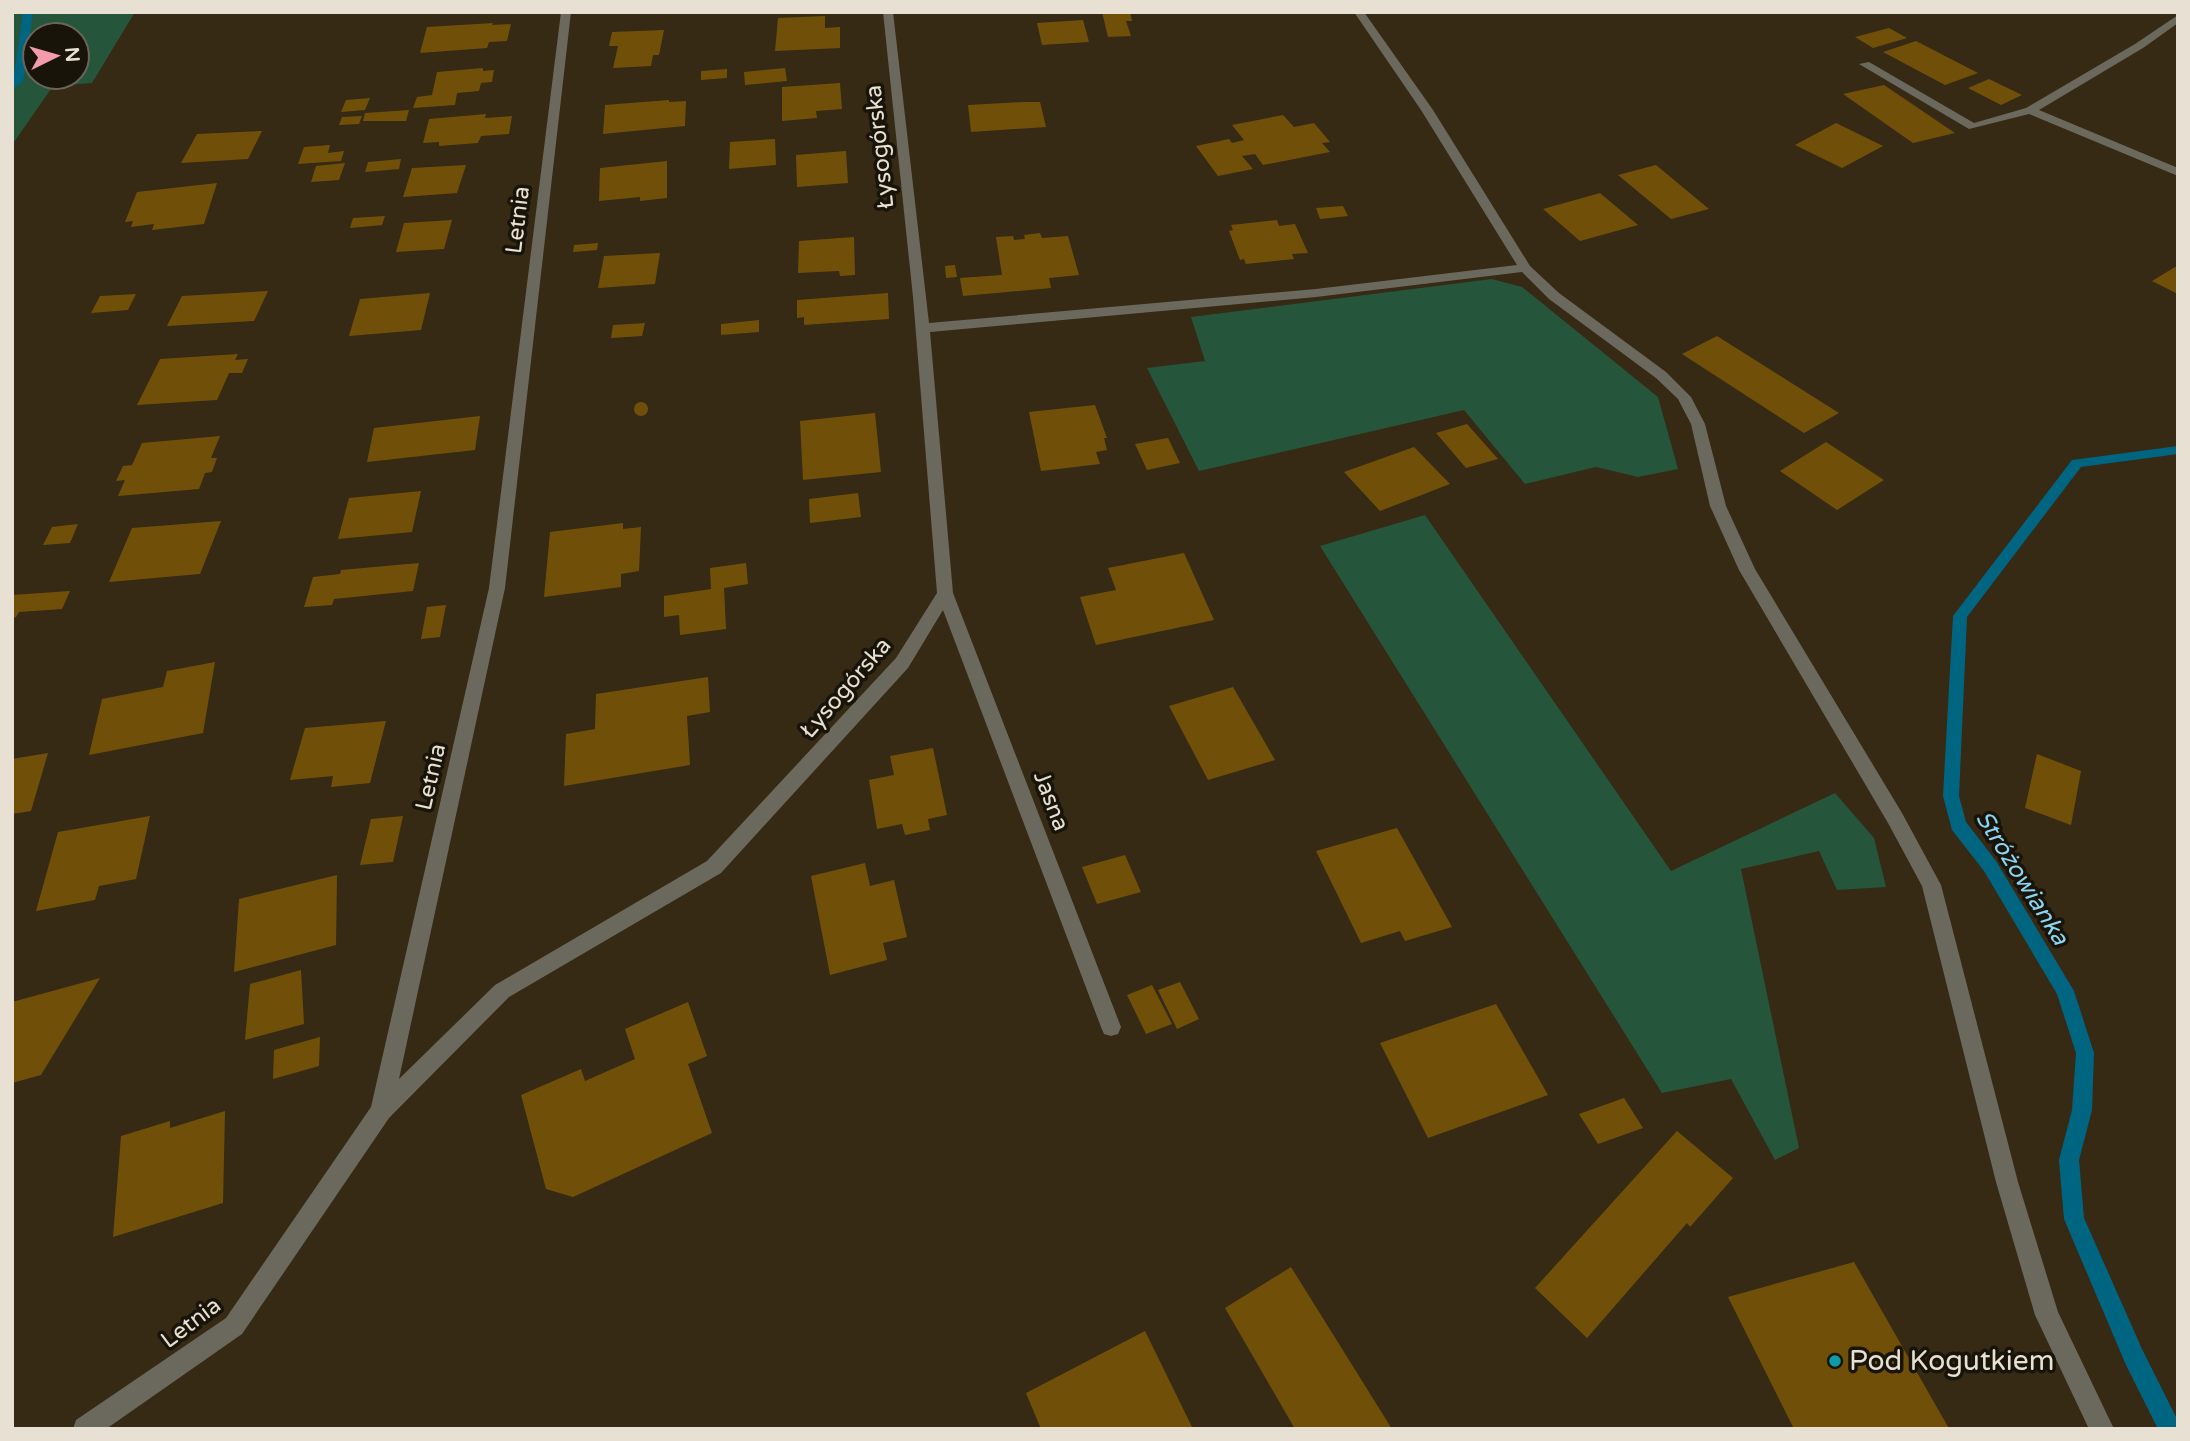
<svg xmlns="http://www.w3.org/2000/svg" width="2190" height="1441" viewBox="0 0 2190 1441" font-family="'Varela Round',sans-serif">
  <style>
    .green { fill: #25553a; fill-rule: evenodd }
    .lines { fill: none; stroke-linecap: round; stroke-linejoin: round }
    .stream { fill: #006581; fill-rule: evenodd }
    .building { fill: #705009 }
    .minor { fill: #6b695d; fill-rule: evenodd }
    .culture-dot { fill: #0f9aa8; stroke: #19140a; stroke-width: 2.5 }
    .labels { text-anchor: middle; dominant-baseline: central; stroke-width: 7; stroke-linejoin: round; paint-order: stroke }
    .street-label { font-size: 23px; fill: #e7e0d3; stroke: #19140a }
    .water-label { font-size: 24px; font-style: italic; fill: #8ad5f3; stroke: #19140a }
    .near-poi-label { font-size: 28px; fill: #e7e0d3; stroke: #19140a; text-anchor: start }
  </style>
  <rect width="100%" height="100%" fill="#362a15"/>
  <path class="green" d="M12,12H135L92,83L53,86L12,145ZM35,35H77V77H35Z
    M1492,279L1522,287L1658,397L1678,469L1638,477L1596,467L1525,484L1464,410L1199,471L1147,368L1205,361L1191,317Z
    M1425,515L1671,871L1835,793L1874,838L1886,887L1837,890L1819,851L1741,869L1799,1148L1775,1160L1731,1079L1662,1093L1320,546Z"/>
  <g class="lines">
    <path class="stream" d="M23,12H33L23,82L12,89Z
      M2178,446V454L2081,467L1967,617L1959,796L1966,822L1996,861L2074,991L2094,1053L2092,1110L2079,1160L2084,1218L2142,1349L2178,1421V1429H2158L2126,1365L2064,1219L2059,1160L2072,1110L2076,1053L2057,994L1984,871L1952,830L1943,796L1953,616L2072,460Z"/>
  </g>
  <path class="building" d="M1102,12H1130L1132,21H1126L1131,36L1108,37Z
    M825,16V28L840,27V48L775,51L778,18Z
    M1083,20L1089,42L1042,45L1037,23Z
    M493,23L492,25L511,24L507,41L489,42L487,48L420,53L427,27Z
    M1889,28L1907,38L1873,48L1855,37Z
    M664,30L659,55H653L651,66L613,68L618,46H609L612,32Z
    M1916,41L1978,73L1945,85L1883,52Z
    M483,68V71L494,70L492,82L481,83L479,91L457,93L455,105L413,108L417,97L432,95L437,72Z
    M785,68L787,81L745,85L744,72Z
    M727,69V78L701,80V71Z
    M1989,79L2022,95L2001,105L1968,88Z
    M840,83L842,109L816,111L817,118L782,121V87Z
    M1884,85L1955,133L1913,143L1843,94Z
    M370,98L365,110L341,112L346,100Z
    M669,100V102L686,101L685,126L603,134L605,105Z
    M1025,102H1040L1046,127L971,132L968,105Z
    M409,110L406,121H363L365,113Z
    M486,114L485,118L512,116L509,134L481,136L478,143L439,146V142L423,143L429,119Z
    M1283,115L1294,127L1314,123L1330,142L1322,143L1330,152L1263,165L1255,154L1242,156L1253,169L1218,176L1196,146L1229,139L1232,143L1244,140L1232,125Z
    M362,116L359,124L339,125L342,117Z
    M1836,123L1883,146L1842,168L1795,145Z
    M262,131L248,159L181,163L197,134Z
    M775,139L776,165L729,169L730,142Z
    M330,145L328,153L344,151L341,161L298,164L304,147Z
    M846,151L848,183L797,187L796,155Z
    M401,159L399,169L365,172L368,162Z
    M667,161V198L640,201V197L599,201L600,168Z
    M345,163L339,180L311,182L316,166Z
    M466,165L457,193L403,197L412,168Z
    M1656,165L1709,209L1671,219L1618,175Z
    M217,183L204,224L152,230L154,224L131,227L133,221L125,222L137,192Z
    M1600,193L1638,225L1580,241L1543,209Z
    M1343,206L1348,216L1320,219L1316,208Z
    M385,216L382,225L350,228L353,218Z
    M452,220L444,249L396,252L404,223Z
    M1277,220L1279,226L1295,224L1308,253L1292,254L1294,259L1246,264L1244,259L1240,260L1229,231L1233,230L1231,225Z
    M1040,233L1042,238L1068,236L1079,275L1049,278L1051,288L963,296L960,278L1002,275L996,237L1013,236L1014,240L1025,239L1024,235Z
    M854,237L855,275L840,276L839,271L798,273L799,241Z
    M598,243L597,250L573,252L574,245Z
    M660,253L655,284L598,288L604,256Z
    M955,265L957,277L946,278L945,266Z
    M2175,267L2178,268V294L2152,281Z
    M268,291L254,321L167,326L182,296Z
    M430,293L421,330L349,336L360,299Z
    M888,293L889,319L804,325V317L797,318V300Z
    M136,294L128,310L91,313L100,296Z
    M759,320V332L721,335V324Z
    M645,323L642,336L611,338L613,325Z
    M1717,336L1839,413L1804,433L1682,354Z
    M238,354L235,360L248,359L242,373H229L217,400L137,405L160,359Z
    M634 409a7 7 0 1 1 14 0a7 7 0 1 1-14 0Z
    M1095,405L1107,438H1104L1107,450L1096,452L1100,464L1041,471L1029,412Z
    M875,413L881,472L803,480L800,421Z
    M480,416L475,450L367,462L374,428Z
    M1467,424L1498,459L1466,468L1436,433Z
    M220,436L211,458H217L212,472L205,473L199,489L118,496L125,480L116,481L123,466L132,465L142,443Z
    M1168,438L1180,463L1147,470L1135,444Z
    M1826,442L1884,480L1837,510L1780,471Z
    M1414,447L1450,484L1380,511L1344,472Z
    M421,491L412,532L338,539L349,498Z
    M858,493L861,517L810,523L809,499Z
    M221,521L200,574L109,582L132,528Z
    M623,523V529L641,527L639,571L621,574V587L544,597L550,532Z
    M78,524L70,543L43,545L52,527Z
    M1184,553L1214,620L1096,645L1080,597L1116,590L1108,568Z
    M419,563L413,591L334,599L332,605L304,607L313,577L340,574L341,570Z
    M746,563L748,584L724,588L726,629L680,635L679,615L664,617V596L711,589L710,568Z
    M70,591L62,609L19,612L16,617L12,618V595Z
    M446,605L440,637L421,639L427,607Z
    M215,662L203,733L89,755L102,699L163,687L167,671Z
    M708,677L710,712L687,716L690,765L564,786L566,734L595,729L596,694Z
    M1233,687L1275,760L1208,780L1169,706Z
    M386,721L370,783L331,787L333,776L290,780L305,728Z
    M933,748L947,815L928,819L930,830L905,835L902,824L877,829L869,780L894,775L890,756Z
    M48,753L31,811L12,814V759Z
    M2037,754L2081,771L2071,825L2025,808Z
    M150,816L136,879L99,886L95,900L36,911L58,832Z
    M403,816L393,862L360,865L371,819Z
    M1397,828L1452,927L1405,941L1400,931L1361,943L1316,851Z
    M1125,855L1141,892L1097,904L1082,867Z
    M865,863L870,886L894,880L907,937L883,943L887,960L830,975L811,876Z
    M337,875L336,945L234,972L239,899Z
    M301,970L304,1024L245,1040L250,984Z
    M100,978L41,1075L12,1083V1002Z
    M1180,982L1199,1019L1177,1029L1158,990Z
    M1152,985L1172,1024L1146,1034L1127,995Z
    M688,1002L707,1056L688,1064L712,1133L573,1197L546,1189L521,1095L581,1069L585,1081L635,1059L625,1029Z
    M1496,1004L1548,1095L1428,1138L1380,1043Z
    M320,1037L319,1066L273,1079L274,1050Z
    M1624,1098L1643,1128L1598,1144L1579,1114Z
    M225,1111L223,1203L113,1237L121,1136L170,1121V1128Z
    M1677,1131L1733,1178L1690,1227L1687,1223L1587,1338L1535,1288Z
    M1854,1262L1947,1425L1950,1429H1794L1728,1297Z
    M1291,1267L1392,1429H1295L1225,1308Z
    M1145,1331L1193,1429H1041L1026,1393Z"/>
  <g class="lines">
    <path class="minor" d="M561,12H571L505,588L399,1079L495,985L707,861L896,658L937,593L913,297L883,12H893L929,323L1316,289L1517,265L1421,110L1354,12H1364L1433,110L1530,266L1559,293L1666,372L1691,397L1705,424L1726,506L1755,569L1902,813L1941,885L2018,1182L2058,1312L2114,1429H2089L2035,1315L1996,1182L1922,886L1888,823L1739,570L1710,506L1691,424L1678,399L1656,378L1549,299L1522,272L1316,297L930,332L953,593L1121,1027L1118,1034L1111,1036L1104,1034L1101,1027L943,610L908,668L721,873L509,997L389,1118L242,1334L106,1429H73L76,1420L226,1318L371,1107L489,588Z
      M2178,15V23L2143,48L2039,110L2178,168V176L2029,114L1969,129L1859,64L1869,62L1974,123L2026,108L2135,44Z"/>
  </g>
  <circle class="culture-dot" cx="1835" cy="1361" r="7"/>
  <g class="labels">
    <g class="street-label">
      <text transform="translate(880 147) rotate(-96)">Łysogórska</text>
      <text transform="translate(518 220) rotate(-83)">Letnia</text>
      <text transform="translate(846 688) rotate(-49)">Łysogórska</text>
      <text transform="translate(431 777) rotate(-77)">Letnia</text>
      <text transform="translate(1051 801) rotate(69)">Jasna</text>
      <text transform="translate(191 1323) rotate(-37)">Letnia</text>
    </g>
    <g class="water-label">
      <text transform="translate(2022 878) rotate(58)">Stróżowianka</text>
    </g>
    <g class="near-poi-label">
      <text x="1849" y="1361">Pod Kogutkiem</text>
    </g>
  </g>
  <rect width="2190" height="1441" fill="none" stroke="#e7e0d3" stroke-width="28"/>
  <g transform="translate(56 56) rotate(85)"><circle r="33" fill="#19140a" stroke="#6b665a" stroke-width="2"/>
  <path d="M0-5L12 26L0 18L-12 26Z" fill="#f39aac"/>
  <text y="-10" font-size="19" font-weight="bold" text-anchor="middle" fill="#e7e0d3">N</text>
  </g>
</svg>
